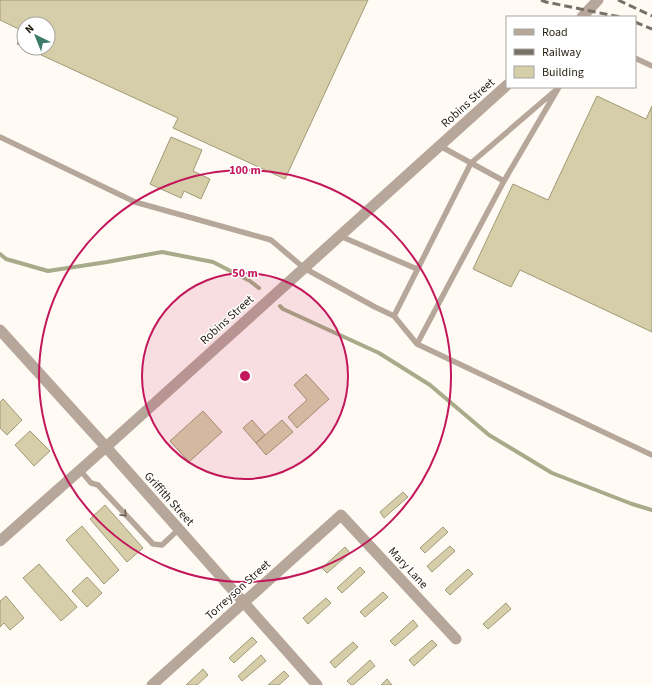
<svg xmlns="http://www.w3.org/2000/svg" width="652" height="685" viewBox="0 0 652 685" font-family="'Source Sans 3',sans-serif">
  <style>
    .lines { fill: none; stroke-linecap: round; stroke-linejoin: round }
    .stream { stroke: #a7ab89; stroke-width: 4 }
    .building { fill: #d6cea9; stroke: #a19a77 }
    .service { stroke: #b7a79b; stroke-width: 5.5 }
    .minor { stroke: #b7a79b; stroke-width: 11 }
    .tertiary { stroke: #b7a79b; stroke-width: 11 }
    .rail { stroke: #787167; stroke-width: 3; stroke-dasharray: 8 4; stroke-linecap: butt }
    .oneway { stroke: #675c50 }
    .ring { fill: none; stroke: #c2185b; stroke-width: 2 }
    .labels { text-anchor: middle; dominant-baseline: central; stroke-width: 3; stroke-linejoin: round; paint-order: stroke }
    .street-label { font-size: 12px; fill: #261e12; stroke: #fff }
    .centre { fill: #c2185b; stroke: #fff; stroke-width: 2 }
    .ring-label { font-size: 12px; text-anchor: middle; font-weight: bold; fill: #c2185b; stroke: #fff; stroke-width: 3; stroke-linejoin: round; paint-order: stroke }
  </style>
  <rect width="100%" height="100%" fill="#fffaf4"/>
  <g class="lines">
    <path class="stream" d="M0,254L6,259L48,271L107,262L162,252L213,262L250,281L259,288
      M280,306L283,309L379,353L430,385L489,435L552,473L632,504L652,510"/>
  </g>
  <path class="building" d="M0,0H368L285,179L173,128L178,118L26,48H48V24H24V47L17,44L23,31L0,20Z
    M597,96L646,119L652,106V332L520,270L511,287L473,269L513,184L548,200Z
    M171,137L202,150L193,171L210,179L201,199L184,191L181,198L150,184Z
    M306,374L329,399L297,428L288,417L307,400L294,385Z
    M3,399L22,420L7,435L0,428V402Z
    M203,411L222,432L189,462L170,441Z
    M252,420L265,435L256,443L243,428Z
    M282,420L293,432L266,455L256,443Z
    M30,431L50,451L34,466L15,445Z
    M403,492L408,497L384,518L380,512Z
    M105,505L143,548L127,562L90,519Z
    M82,526L119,570L104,584L66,540Z
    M443,527L448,532L425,553L420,548Z
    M450,546L455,551L432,572L427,566Z
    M345,547L350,553L327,573L322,568Z
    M39,564L77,607L61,621L23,578Z
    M360,567L365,572L342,593L337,588Z
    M468,569L473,574L450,595L445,590Z
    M87,577L102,593L87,607L72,591Z
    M383,592L388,597L365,617L360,612Z
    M6,596L24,618L10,630L4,623L0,627V601Z
    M326,598L331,603L308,624L303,618Z
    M506,603L511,609L488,629L483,624Z
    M413,620L418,626L395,646L390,641Z
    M252,637L257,642L234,663L229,658Z
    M432,640L437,645L414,666L409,660Z
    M353,642L358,647L335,668L330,662Z
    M261,655L266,661L242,681L238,676Z
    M370,660L375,666L353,685H351L347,681Z
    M203,669L208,675L197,685H186Z
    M284,671L289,676L279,685H268Z
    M387,679L392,685H381Z"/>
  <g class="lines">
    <path class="service" d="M635,58L652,66
      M0,137L135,202L271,240L304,268L375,307L394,316L417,344L652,455
      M440,146L471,163L556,90
      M340,236L417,269
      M394,316L471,163L504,181
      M417,344L504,181L559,87
      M80,470L91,483L98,485L153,544L162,545L179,529"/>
    <path class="minor" d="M0,330L106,447L317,685
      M152,685L341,515L456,639"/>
    <path class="tertiary" d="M582,17L598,0
      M0,541L106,447L507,85"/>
    <path class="rail" d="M541,0L546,2L620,17
      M618,0L652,16
      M635,22L652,29"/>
  </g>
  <defs><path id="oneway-chevron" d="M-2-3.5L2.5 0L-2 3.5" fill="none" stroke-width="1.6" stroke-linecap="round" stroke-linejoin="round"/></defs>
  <use class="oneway" href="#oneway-chevron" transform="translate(124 514) rotate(47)"/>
  <circle cx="245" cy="376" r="103" fill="#c2185b" fill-opacity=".12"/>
  <g class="ring">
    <circle cx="245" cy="376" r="103"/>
    <circle cx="245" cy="376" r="206"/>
  </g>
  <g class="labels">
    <g class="street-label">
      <text transform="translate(468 103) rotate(-42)">Robins Street</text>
      <text transform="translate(227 320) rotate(-42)">Robins Street</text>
      <text transform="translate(169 499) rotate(48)">Griffith Street</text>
      <text transform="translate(408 568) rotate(47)">Mary Lane</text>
      <text transform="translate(238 590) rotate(-42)">Torreyson Street</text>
    </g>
  </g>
  <circle cx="245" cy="376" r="6" class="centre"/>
  <g class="ring-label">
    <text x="245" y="174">100 m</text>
    <text x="245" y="277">50 m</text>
  </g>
  <rect x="506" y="16" width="130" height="72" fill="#ffffff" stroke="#a8a5a0"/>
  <rect x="514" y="29" width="20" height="6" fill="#b7a79b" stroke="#a8a5a0"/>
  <text x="542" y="36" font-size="12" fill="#261e12">Road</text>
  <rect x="514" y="49" width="20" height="6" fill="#787167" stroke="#a8a5a0"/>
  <text x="542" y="56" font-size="12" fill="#261e12">Railway</text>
  <rect x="514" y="66" width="20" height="12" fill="#d6cea9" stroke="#a8a5a0"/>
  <text x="542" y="76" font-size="12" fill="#261e12">Building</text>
  <g transform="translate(36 36) rotate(317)"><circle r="19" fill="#ffffff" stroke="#a8a5a0"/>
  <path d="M0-3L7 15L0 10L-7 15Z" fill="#3a7b6a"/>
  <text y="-6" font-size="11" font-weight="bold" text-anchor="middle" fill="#261e12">N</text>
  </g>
</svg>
